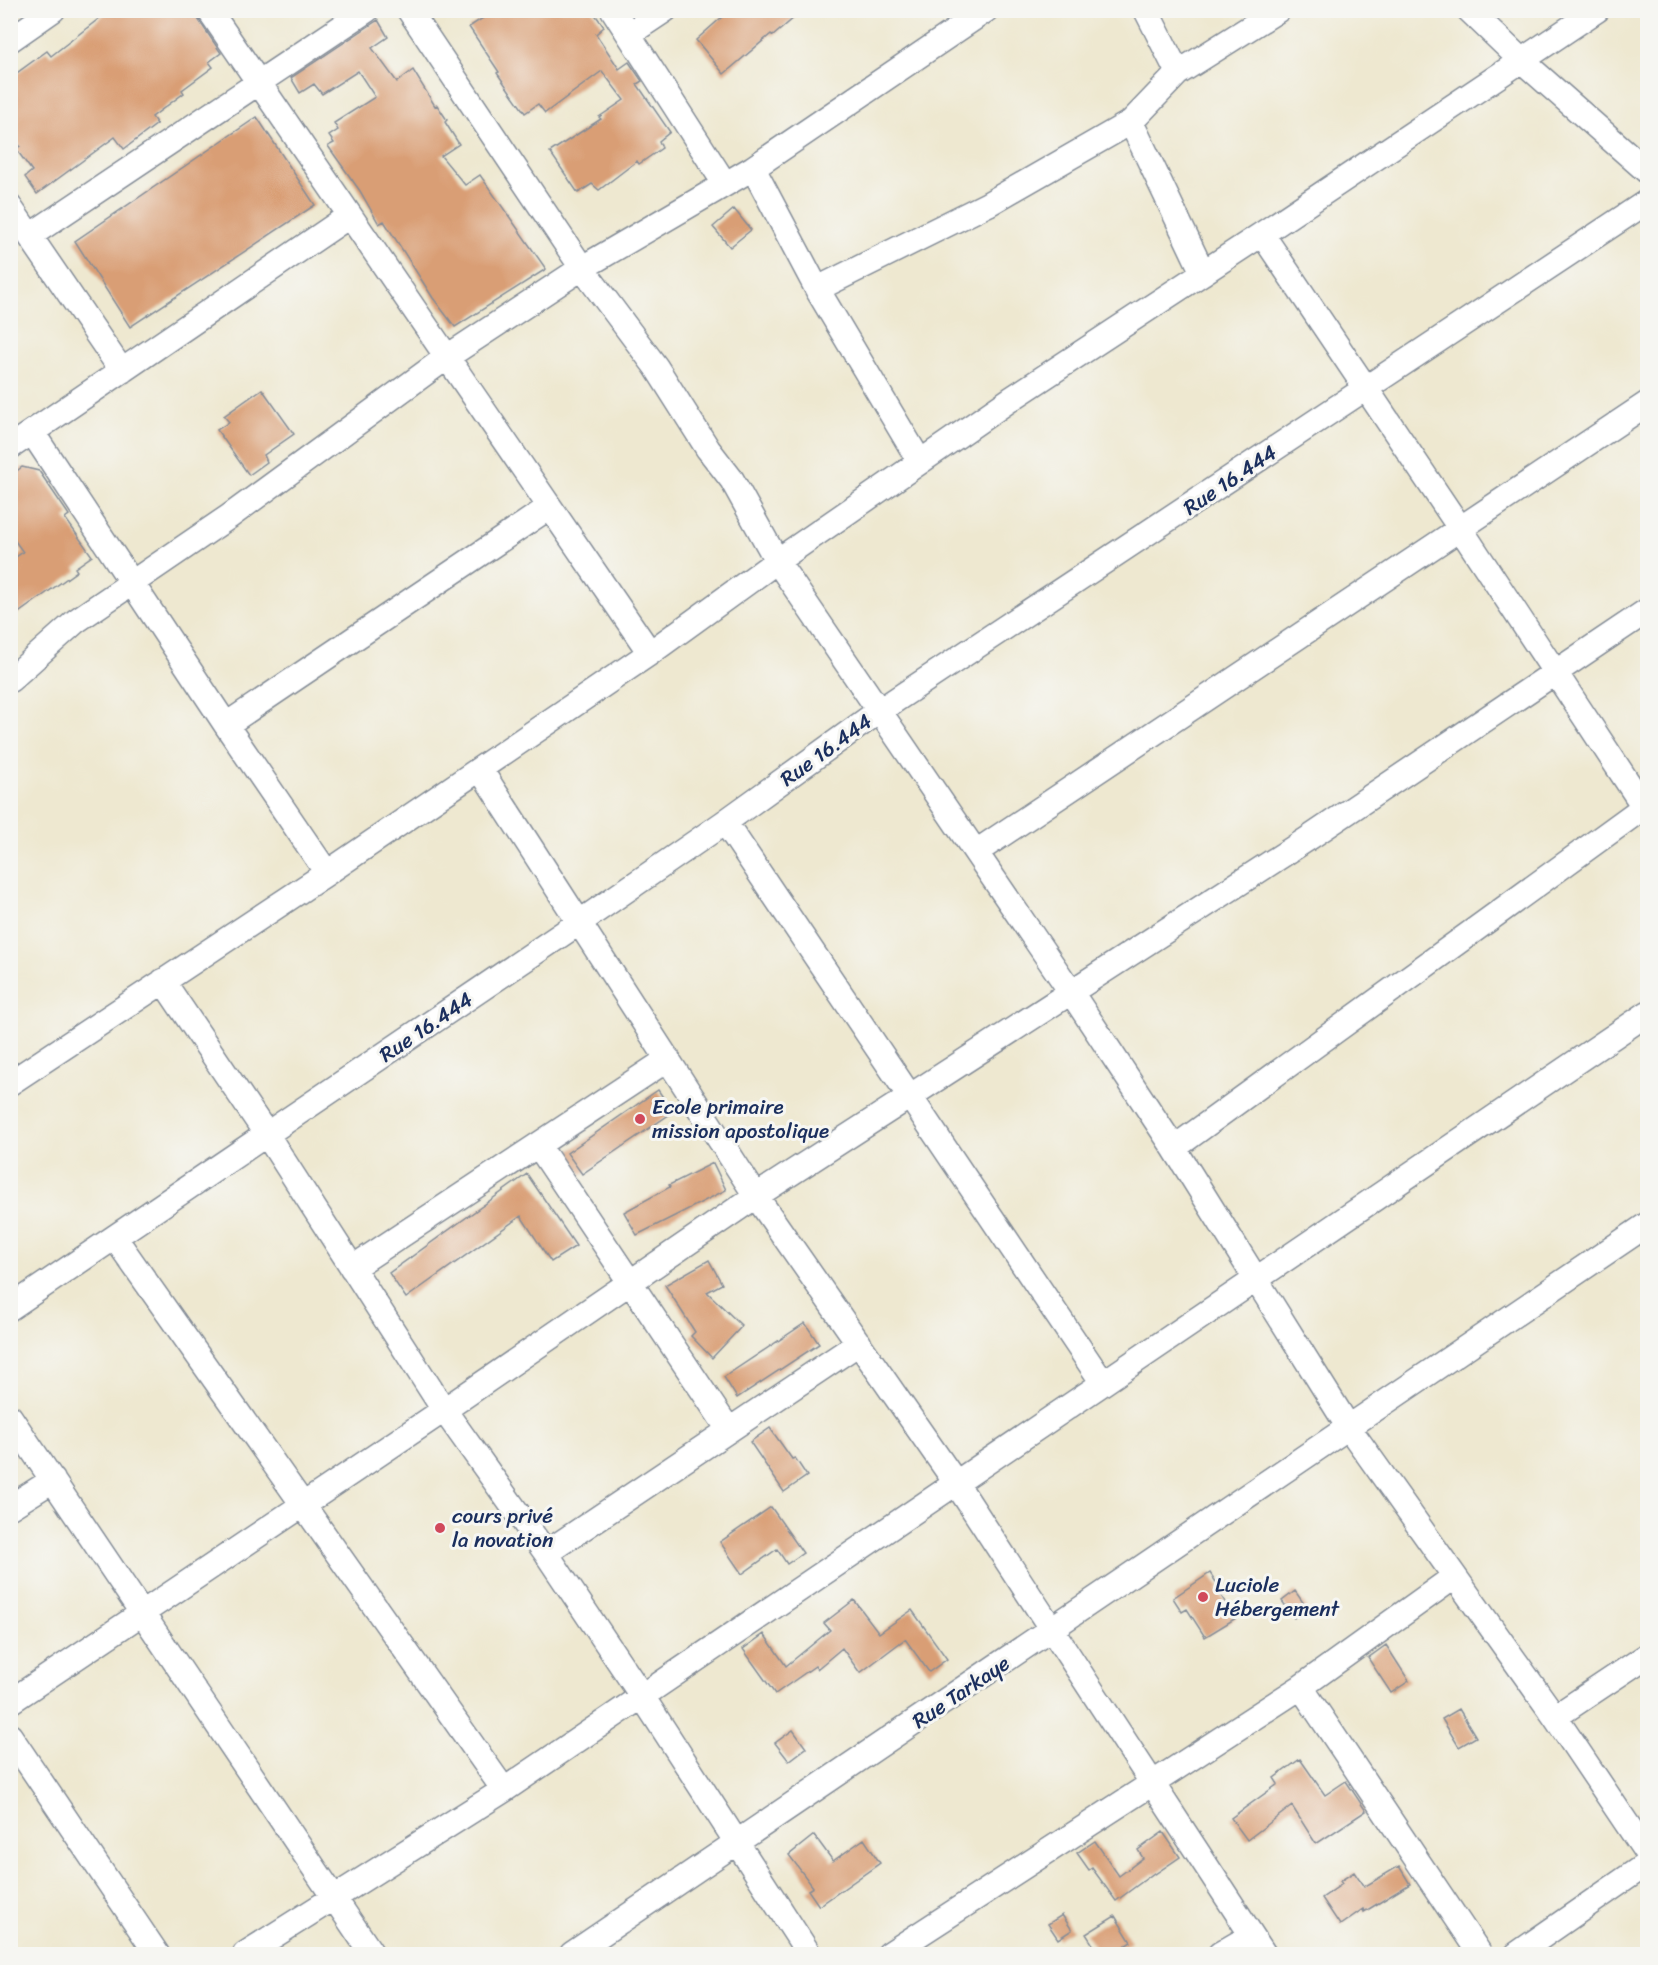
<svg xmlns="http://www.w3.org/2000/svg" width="1658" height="1965" viewBox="0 0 1658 1965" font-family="Sriracha,sans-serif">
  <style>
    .building { fill: #d99e75 }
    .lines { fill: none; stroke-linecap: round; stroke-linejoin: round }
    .minor-casing { stroke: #848c97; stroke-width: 27 }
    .minor { stroke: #fff; stroke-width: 24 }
    .poi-dot { fill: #d1495b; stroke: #f6f6f2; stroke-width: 2 }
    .labels { text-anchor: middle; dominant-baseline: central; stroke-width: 6; stroke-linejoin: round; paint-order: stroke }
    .street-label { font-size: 21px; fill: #1b2f5e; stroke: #f6f6f2 }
    .poi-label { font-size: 21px; fill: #1b2f5e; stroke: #f6f6f2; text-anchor: start }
  </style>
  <rect width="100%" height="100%" fill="#f6f6f2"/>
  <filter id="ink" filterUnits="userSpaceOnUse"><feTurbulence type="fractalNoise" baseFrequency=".0167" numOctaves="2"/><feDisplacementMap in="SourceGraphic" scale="12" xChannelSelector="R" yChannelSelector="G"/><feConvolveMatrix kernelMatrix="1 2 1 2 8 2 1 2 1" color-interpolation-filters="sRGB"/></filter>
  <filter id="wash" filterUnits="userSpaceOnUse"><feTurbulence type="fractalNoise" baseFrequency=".008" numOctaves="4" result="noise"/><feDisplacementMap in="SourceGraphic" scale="24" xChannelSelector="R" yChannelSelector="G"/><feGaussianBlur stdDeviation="1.35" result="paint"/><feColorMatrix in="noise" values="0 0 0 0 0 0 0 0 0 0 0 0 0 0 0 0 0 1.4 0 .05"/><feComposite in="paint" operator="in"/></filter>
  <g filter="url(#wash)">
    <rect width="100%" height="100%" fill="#eee8d0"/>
    <g id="blocks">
      <path class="building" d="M110,10H192L221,53L209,62L213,67L182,90L184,93L152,117L157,124L124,149L115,137L37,194L25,177L32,171L16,149L20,146L10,133V78L47,51L51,56Z
        M478,10H592L604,27L596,34L619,69L629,62L642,81L637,84L670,132L659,141L662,148L639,164L637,161L599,190L592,184L578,193L550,152L601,119L599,117L624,100L602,71L545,113L538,104L525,113L497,73L499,72L469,27L483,18Z
        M730,10H803L773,36L771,34L724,74L696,40Z
        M378,20L388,37L372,48L397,82L413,70L435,106L437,105L447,120L445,122L459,144L441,156L465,185L480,175L546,269L455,327L433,298L384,221L379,224L360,191L328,146L334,143L329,136L338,130L334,123L375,97L358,71L322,94L314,84L300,93L291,78Z
        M257,117L315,205L130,327L75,241Z
        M734,209L751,230L730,247L713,227Z
        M262,389L294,434L264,455L267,462L249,475L217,430L229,422L224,416Z
        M22,467L39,471L69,515L65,518L92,556L75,568L77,571L10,619V561L23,552L10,534V476Z
        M658,1090L673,1112L582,1174L567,1153Z
        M713,1163L726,1190L637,1235L624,1212L670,1187L669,1185Z
        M527,1174L576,1246L551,1262L521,1216L406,1298L389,1273Z
        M709,1260L722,1284L707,1292L742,1326L712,1358L691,1336L695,1332L665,1285Z
        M805,1323L819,1344L737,1398L724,1377Z
        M770,1428L792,1459L795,1458L807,1476L784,1492L750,1442Z
        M771,1507L803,1553L787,1564L777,1549L742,1574L720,1542Z
        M1210,1573L1220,1588L1217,1590L1236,1618L1205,1637L1187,1609L1182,1612L1173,1598Z
        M1295,1591L1307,1608L1294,1618L1282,1601Z
        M854,1600L879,1633L912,1610L947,1659L929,1672L905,1639L860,1673L842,1648L817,1669L815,1666L775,1694L743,1649L764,1634L786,1666L830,1630L824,1623Z
        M1386,1645L1409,1681L1391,1693L1368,1658Z
        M1459,1709L1476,1737L1459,1747L1442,1719Z
        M793,1730L806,1748L789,1761L775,1743Z
        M1300,1759L1325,1795L1346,1781L1366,1811L1316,1844L1292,1806L1247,1840L1231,1818L1278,1784L1274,1778Z
        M1163,1832L1180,1857L1155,1874L1154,1873L1116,1901L1092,1868L1089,1870L1077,1853L1095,1841L1119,1876L1143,1858L1138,1850Z
        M814,1835L833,1861L864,1839L880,1863L819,1906L808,1890L813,1887L789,1855Z
        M1399,1866L1410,1884L1364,1912L1363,1909L1340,1925L1322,1898L1342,1884L1340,1881L1354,1872L1364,1887Z
        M1062,1915L1072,1930L1058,1939L1048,1924Z
        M1115,1916L1131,1942L1112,1954H1099L1086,1934Z"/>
    </g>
  </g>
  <g filter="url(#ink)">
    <use href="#blocks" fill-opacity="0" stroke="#848c97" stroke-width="1.5"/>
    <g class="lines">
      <g class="minor-casing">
        <path id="minor" d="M209,10L650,653
          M409,10L582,268L656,367L708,449L732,480L777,561L1071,992L1174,1148L1349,1428L1555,1717L1648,1855
          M613,10L725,184
          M1146,10L1178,73
          M1469,10L1521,60L1648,172
          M629,34L665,10
          M10,40L53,10
          M1131,122L1203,273
          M753,168L817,289L920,462
          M10,207L122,371
          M1262,234L1460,528L1648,813
          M31,235L367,10
          M817,289L988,204L1131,122L1178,73L1278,10
          M32,432L226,725L327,873
          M10,447L349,216
          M10,680L76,621L230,516L447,357L582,268L753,168L986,10
          M226,725L548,508
          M480,769L756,1196L956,1483L1264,1954
          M725,822L1103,1383
          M976,852L1648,403
          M163,981L267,1135L444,1410L546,1553L642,1696L809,1954
          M10,1083L327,873L650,653L777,561L1011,399L1262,234L1597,10
          M538,1145L729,1430
          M1174,1148L1648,804
          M115,1238L504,1790
          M352,1268L668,1059
          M10,1308L580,922L725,822L879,711L1648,201
          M10,1417L372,1954
          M10,1507L53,1480
          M546,1553L859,1343
          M1301,1687L1480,1954
          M10,1702L444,1410L756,1196L1312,836L1648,610
          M1555,1717L1648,1655
          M10,1736L157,1954
          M245,1954L504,1790L1648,1013
          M572,1954L1648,1224
          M889,1954L1301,1687L1454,1577
          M1220,1954L1251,1936
          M1517,1954L1648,1863"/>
      </g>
      <use href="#minor" class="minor"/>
    </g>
  </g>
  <g class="poi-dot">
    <circle cx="640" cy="1119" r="6"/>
    <circle cx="440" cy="1528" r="6"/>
    <circle cx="1203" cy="1597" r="6"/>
  </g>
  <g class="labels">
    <g class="street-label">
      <text transform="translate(1230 480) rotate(-34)">Rue 16.444</text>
      <text transform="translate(826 750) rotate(-36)">Rue 16.444</text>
      <text transform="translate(426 1027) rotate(-34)">Rue 16.444</text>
      <text transform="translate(961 1692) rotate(-34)">Rue Tarkaye</text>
    </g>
    <g class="poi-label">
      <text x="652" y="1107">Ecole primaire<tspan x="652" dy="24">mission apostolique</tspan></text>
      <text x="452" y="1516">cours privé<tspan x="452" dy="24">la novation</tspan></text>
      <text x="1215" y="1585">Luciole<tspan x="1215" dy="24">Hébergement</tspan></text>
    </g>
  </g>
  <rect width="1658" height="1965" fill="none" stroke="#f6f6f2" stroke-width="36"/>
</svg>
